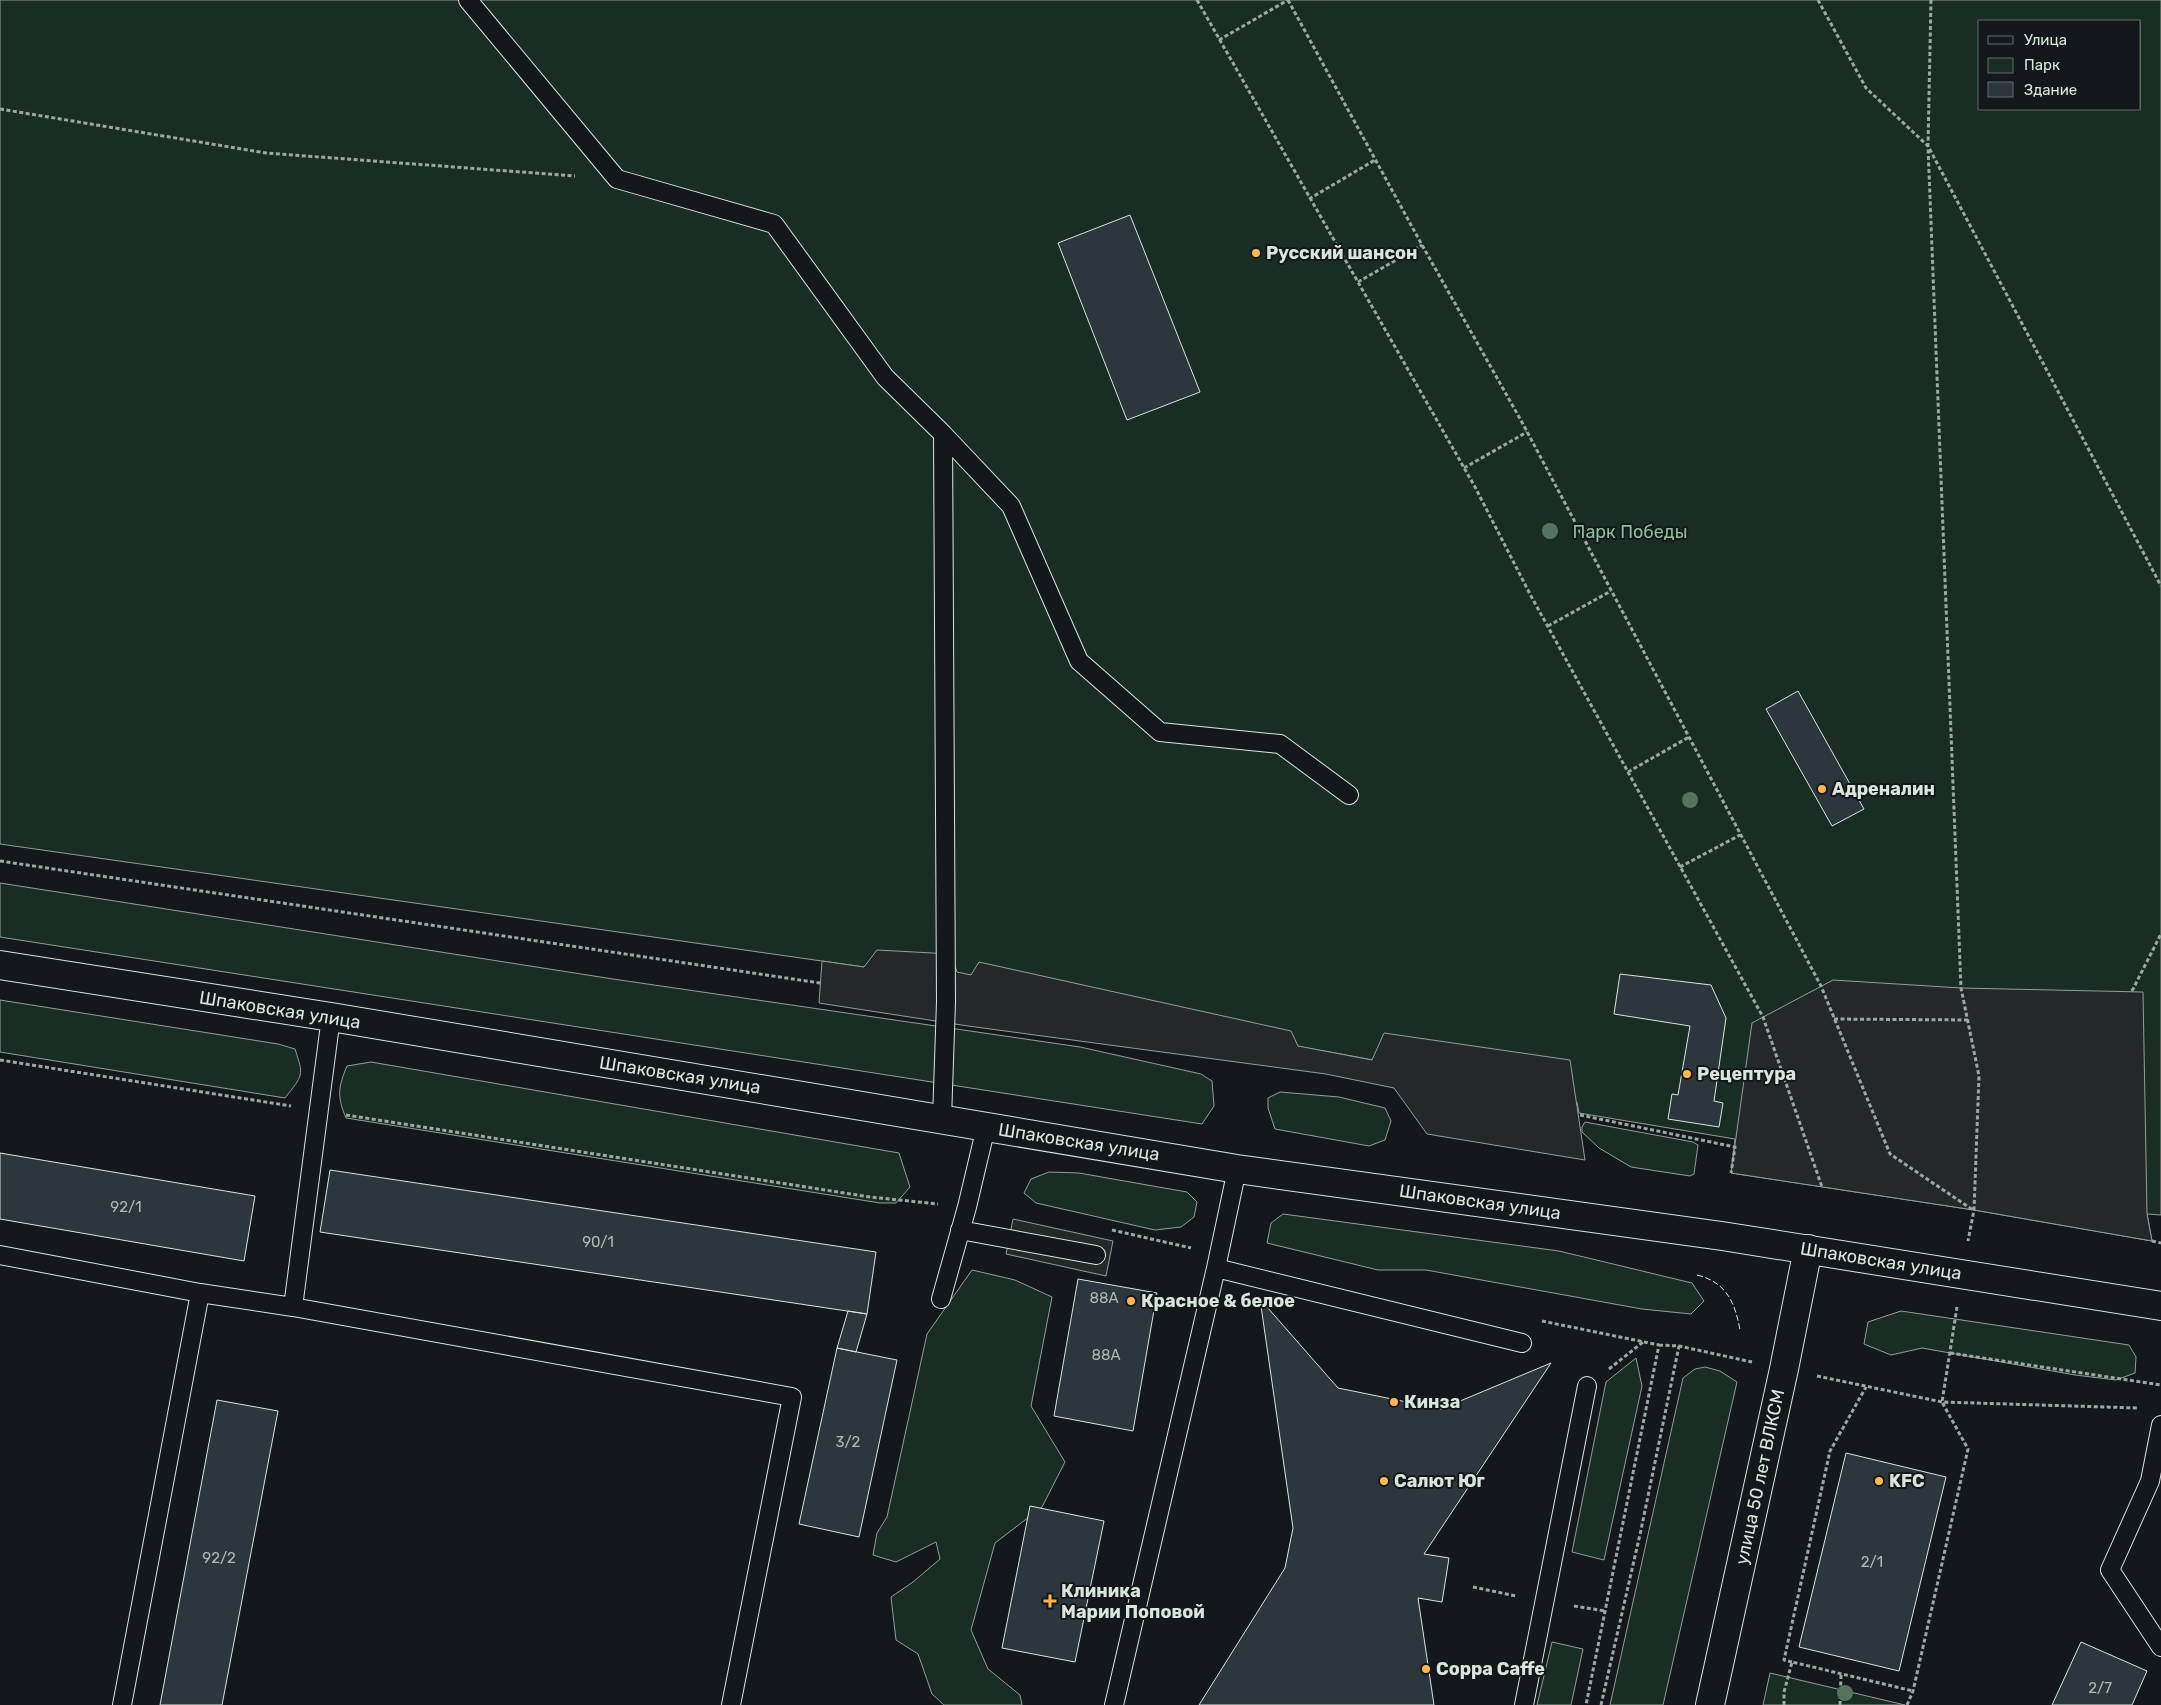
<svg xmlns="http://www.w3.org/2000/svg" width="2161" height="1705" viewBox="0 0 2161 1705" font-family="Rubik,sans-serif">
  <style>
    .green { fill: #1a2d24; stroke: #939e99; fill-rule: evenodd }
    .parking { fill: #24282b; stroke: #939e99 }
    .building { fill: #2c363c; stroke: #d8e6dc }
    .lines { fill: none; stroke-linecap: round; stroke-linejoin: round }
    .service-casing { stroke: #d8e6dc; stroke-width: 20 }
    .tertiary-casing { stroke: #d8e6dc; stroke-width: 30 }
    .secondary-casing { stroke: #d8e6dc; stroke-width: 30 }
    .path { stroke: #9da8a2; stroke-width: 3; stroke-dasharray: 4 2.5; stroke-linecap: butt }
    .service { stroke: #14181c; stroke-width: 18 }
    .tertiary { stroke: #14181c; stroke-width: 28 }
    .secondary { stroke: #14181c; stroke-width: 28 }
    .fence { stroke: #d8e6dc; stroke-width: 1; stroke-dasharray: 6 2.5; stroke-linecap: butt }
    .tree { fill: #55745f }
    .poi-dot { fill: #ffb74d; stroke: #14181c; stroke-width: 2 }
    .labels { text-anchor: middle; dominant-baseline: central; stroke-width: 4; stroke-linejoin: round; paint-order: stroke }
    .number-label { font-size: 15px; fill: #adbab4 }
    .poi-label { font-size: 18px; font-weight: bold; fill: #d8e6dc; stroke: #14181c; text-anchor: start }
    .park-label { font-size: 18px; fill: #8ac095; stroke: #14181c }
    .street-label { font-size: 18px; fill: #d8e6dc; stroke: #14181c }
  </style>
  <rect width="100%" height="100%" fill="#14181c"/>
  <path class="green" d="M0,0H2161V1215L2147,1214L2152,1241L1974,1210L1731,1173L1735,1139L1579,1113L1577,1102L1506,1082L1373,1059V1060L864,967L0,844ZM1980,21H2140V109H1980Z
    M0,883L613,979L1080,1047L1201,1074L1212,1081L1214,1106L1202,1124L0,937Z
    M0,1000L278,1044L295,1049C304,1076 303,1075 285,1098L0,1052Z
    M371,1062L899,1153L910,1187L896,1203H880L346,1118C337,1097 338,1087 347,1066Z
    M1280,1092L1339,1097L1385,1108L1391,1121L1385,1140L1369,1146L1275,1129L1268,1108V1098Z
    M1585,1122L1693,1142L1698,1145L1694,1174L1690,1176L1631,1167L1599,1148L1582,1132V1127Z
    M1049,1172L1079,1173L1187,1192L1197,1202L1194,1217L1181,1227L1155,1230L1036,1203L1024,1193L1031,1179Z
    M1283,1214L1559,1251L1692,1283L1704,1301L1691,1314L1642,1309L1426,1270H1378L1267,1243L1271,1223Z
    M972,1270L1015,1280L1052,1297L1031,1406L1065,1462L1042,1507L995,1543L971,1630L988,1669L1020,1695L1022,1705H944L932,1694L918,1654L896,1640L891,1597L913,1582L940,1559L936,1542L896,1562L873,1555L877,1533L887,1517L927,1334Z
    M1901,1311L2129,1345L2136,1357L2135,1373L2116,1380L2075,1375L1922,1348L1891,1355L1864,1344L1868,1322Z
    M1636,1358L1642,1386L1604,1560L1572,1552L1606,1382Z
    M1705,1367L1720,1371L1737,1382L1663,1705H1610L1683,1378L1695,1369Z
    M1552,1642L1583,1649L1571,1705H1537Z
    M1770,1673L1905,1705H1763Z"/>
  <path class="parking" d="M877,950L951,954L957,972L971,975L979,962L1291,1031L1298,1046L1372,1060L1384,1033L1570,1060L1585,1160L1427,1134L1394,1088L1326,1074L968,1026L819,1003L822,961L864,967Z
    M1833,980L1961,988L2143,992L2147,1214L2152,1241L1974,1210L1731,1173L1752,1023Z
    M1013,1219L1113,1241L1106,1276L1006,1254Z"/>
  <path class="building" d="M1130,215L1200,392L1127,420L1058,243Z
    M1798,691L1864,809L1832,826L1766,709Z
    M1620,974L1711,985L1726,1018L1714,1101L1723,1103L1719,1127L1668,1119L1672,1094L1678,1095L1690,1026L1614,1014Z
    M0,1153L255,1196L244,1261L0,1219Z
    M330,1170L876,1252L867,1314L320,1232Z
    M1078,1279L1157,1293L1133,1431L1054,1416Z
    M1260,1299L1338,1388L1441,1409L1551,1363L1424,1554L1449,1558L1442,1602L1418,1598L1434,1705H1199L1285,1568L1293,1528Z
    M848,1311L867,1314L856,1352L837,1348Z
    M837,1348L897,1360L859,1537L799,1524Z
    M217,1400L278,1411L222,1705H160Z
    M1846,1453L1946,1477L1899,1671L1799,1647Z
    M1030,1506L1104,1521L1075,1662L1002,1648Z
    M2081,1642L2147,1671L2132,1705H2052Z"/>
  <g class="lines">
    <g class="service-casing">
      <path id="service" d="M468,0L617,179L774,224L885,377L943,434L946,1002L942,1119
        M943,434L1011,506L1079,661L1160,732L1280,744L1349,795
        M331,1017L293,1307L792,1397L731,1705
        M960,1230L1096,1255
        M0,1255L200,1293L293,1307
        M1216,1268L1522,1343
        M941,1299L967,1207L986,1127
        M2161,1425L2150,1481L2110,1570L2161,1647
        M122,1705L200,1293
        M1114,1705L1216,1268L1237,1169
        M1524,1705L1587,1386"/>
    </g>
    <g class="tertiary-casing">
      <path id="tertiary" d="M1710,1705L1784,1369L1808,1249"/>
    </g>
    <g class="secondary-casing">
      <path id="secondary" d="M0,965L331,1017L1237,1169L1722,1236L2161,1306"/>
    </g>
    <path class="path" d="M1197,0L1475,487L1531,596L1763,1017L1822,1187
      M1288,0L1422,245L1523,424L1821,986L1890,1154L1973,1210
      M1818,0L1866,88L1928,146L2161,586
      M1931,0L1928,146L1961,988L1979,1076L1974,1210L1968,1241
      M1219,40L1288,0
      M0,109L266,153L575,176
      M1309,199L1375,160
      M1358,282L1422,245
      M1464,468L1527,432
      M1548,626L1611,591
      M1628,772L1689,737
      M0,861L820,983
      M1680,867L1740,835
      M2132,991L2161,934
      M1834,1019L1968,1020
      M0,1060L291,1106
      M346,1115L870,1197L938,1204
      M1580,1115L1735,1147L1731,1173
      M1112,1230L1191,1248
      M2152,1241L2161,1243
      M1542,1321L1659,1345L1586,1705
      M1659,1345L1679,1346L1752,1362
      M1950,1353L2161,1385
      M1609,1369L1643,1342
      M1817,1376L1942,1402L2138,1408
      M1473,1587L1516,1596
      M1574,1606L1605,1611
      M1792,1662L1784,1660L1830,1451L1866,1387
      M1601,1705L1641,1530L1679,1346
      M1784,1705V1692L1792,1662L1913,1691
      M1840,1705L1841,1675
      M1907,1705L1913,1691L1968,1449L1942,1402L1957,1307"/>
    <use href="#service" class="service"/>
    <use href="#tertiary" class="tertiary"/>
    <use href="#secondary" class="secondary"/>
    <path class="fence" d="M1697,1275C1726,1282 1735,1302 1740,1330"/>
  </g>
  <g class="tree">
    <circle cx="1550" cy="531" r="8"/>
    <circle cx="1690" cy="800" r="8"/>
    <circle cx="1845" cy="1693" r="8"/>
  </g>
  <g class="poi-dot">
    <circle cx="1256" cy="253" r="5"/>
    <circle cx="1822" cy="789" r="5"/>
    <circle cx="1687" cy="1074" r="5"/>
    <circle cx="1131" cy="1301" r="5"/>
    <circle cx="1394" cy="1402" r="5"/>
    <circle cx="1384" cy="1481" r="5"/>
    <circle cx="1879" cy="1481" r="5"/>
    <path d="M1047.5 1593.5h5v5h5v5h-5v5h-5v-5h-5v-5h5z"/>
    <circle cx="1426" cy="1669" r="5"/>
  </g>
  <g class="labels">
    <g class="number-label">
      <text x="126" y="1207">92/1</text>
      <text x="598" y="1242">90/1</text>
      <text x="1104" y="1298">88А</text>
      <text x="1106" y="1355">88А</text>
      <text x="848" y="1442">3/2</text>
      <text x="219" y="1558">92/2</text>
      <text x="1872" y="1562">2/1</text>
      <text x="2100" y="1688">2/7</text>
    </g>
    <g class="poi-label">
      <text x="1266" y="253">Русский шансон</text>
      <text x="1832" y="789">Адреналин</text>
      <text x="1697" y="1074">Рецептура</text>
      <text x="1141" y="1301">Красное &amp; белое</text>
      <text x="1404" y="1402">Кинза</text>
      <text x="1394" y="1481">Салют Юг</text>
      <text x="1889" y="1481">KFC</text>
      <text x="1061" y="1591">Клиника<tspan x="1061" dy="21">Марии Поповой</tspan></text>
      <text x="1436" y="1669">Coppa Caffe</text>
    </g>
    <g class="park-label">
      <text x="1630" y="532">Парк Победы</text>
    </g>
    <g class="street-label">
      <text transform="translate(280 1010) rotate(9)">Шпаковская улица</text>
      <text transform="translate(680 1075) rotate(9)">Шпаковская улица</text>
      <text transform="translate(1079 1142) rotate(9)">Шпаковская улица</text>
      <text transform="translate(1480 1202) rotate(8)">Шпаковская улица</text>
      <text transform="translate(1881 1261) rotate(9)">Шпаковская улица</text>
      <text transform="translate(1760 1477) rotate(-78)">улица 50 лет ВЛКСМ</text>
    </g>
  </g>
  <rect x="1978" y="20" width="162" height="90" fill="#14181c" stroke="#626a69"/>
  <rect x="1988" y="36" width="25" height="8" fill="#14181c" stroke="#626a69"/>
  <text x="2024" y="45" font-size="15" fill="#d8e6dc">Улица</text>
  <rect x="1988" y="58" width="25" height="15" fill="#1a2d24" stroke="#626a69"/>
  <text x="2024" y="70" font-size="15" fill="#d8e6dc">Парк</text>
  <rect x="1988" y="82" width="25" height="15" fill="#2c363c" stroke="#626a69"/>
  <text x="2024" y="95" font-size="15" fill="#d8e6dc">Здание</text>
</svg>
